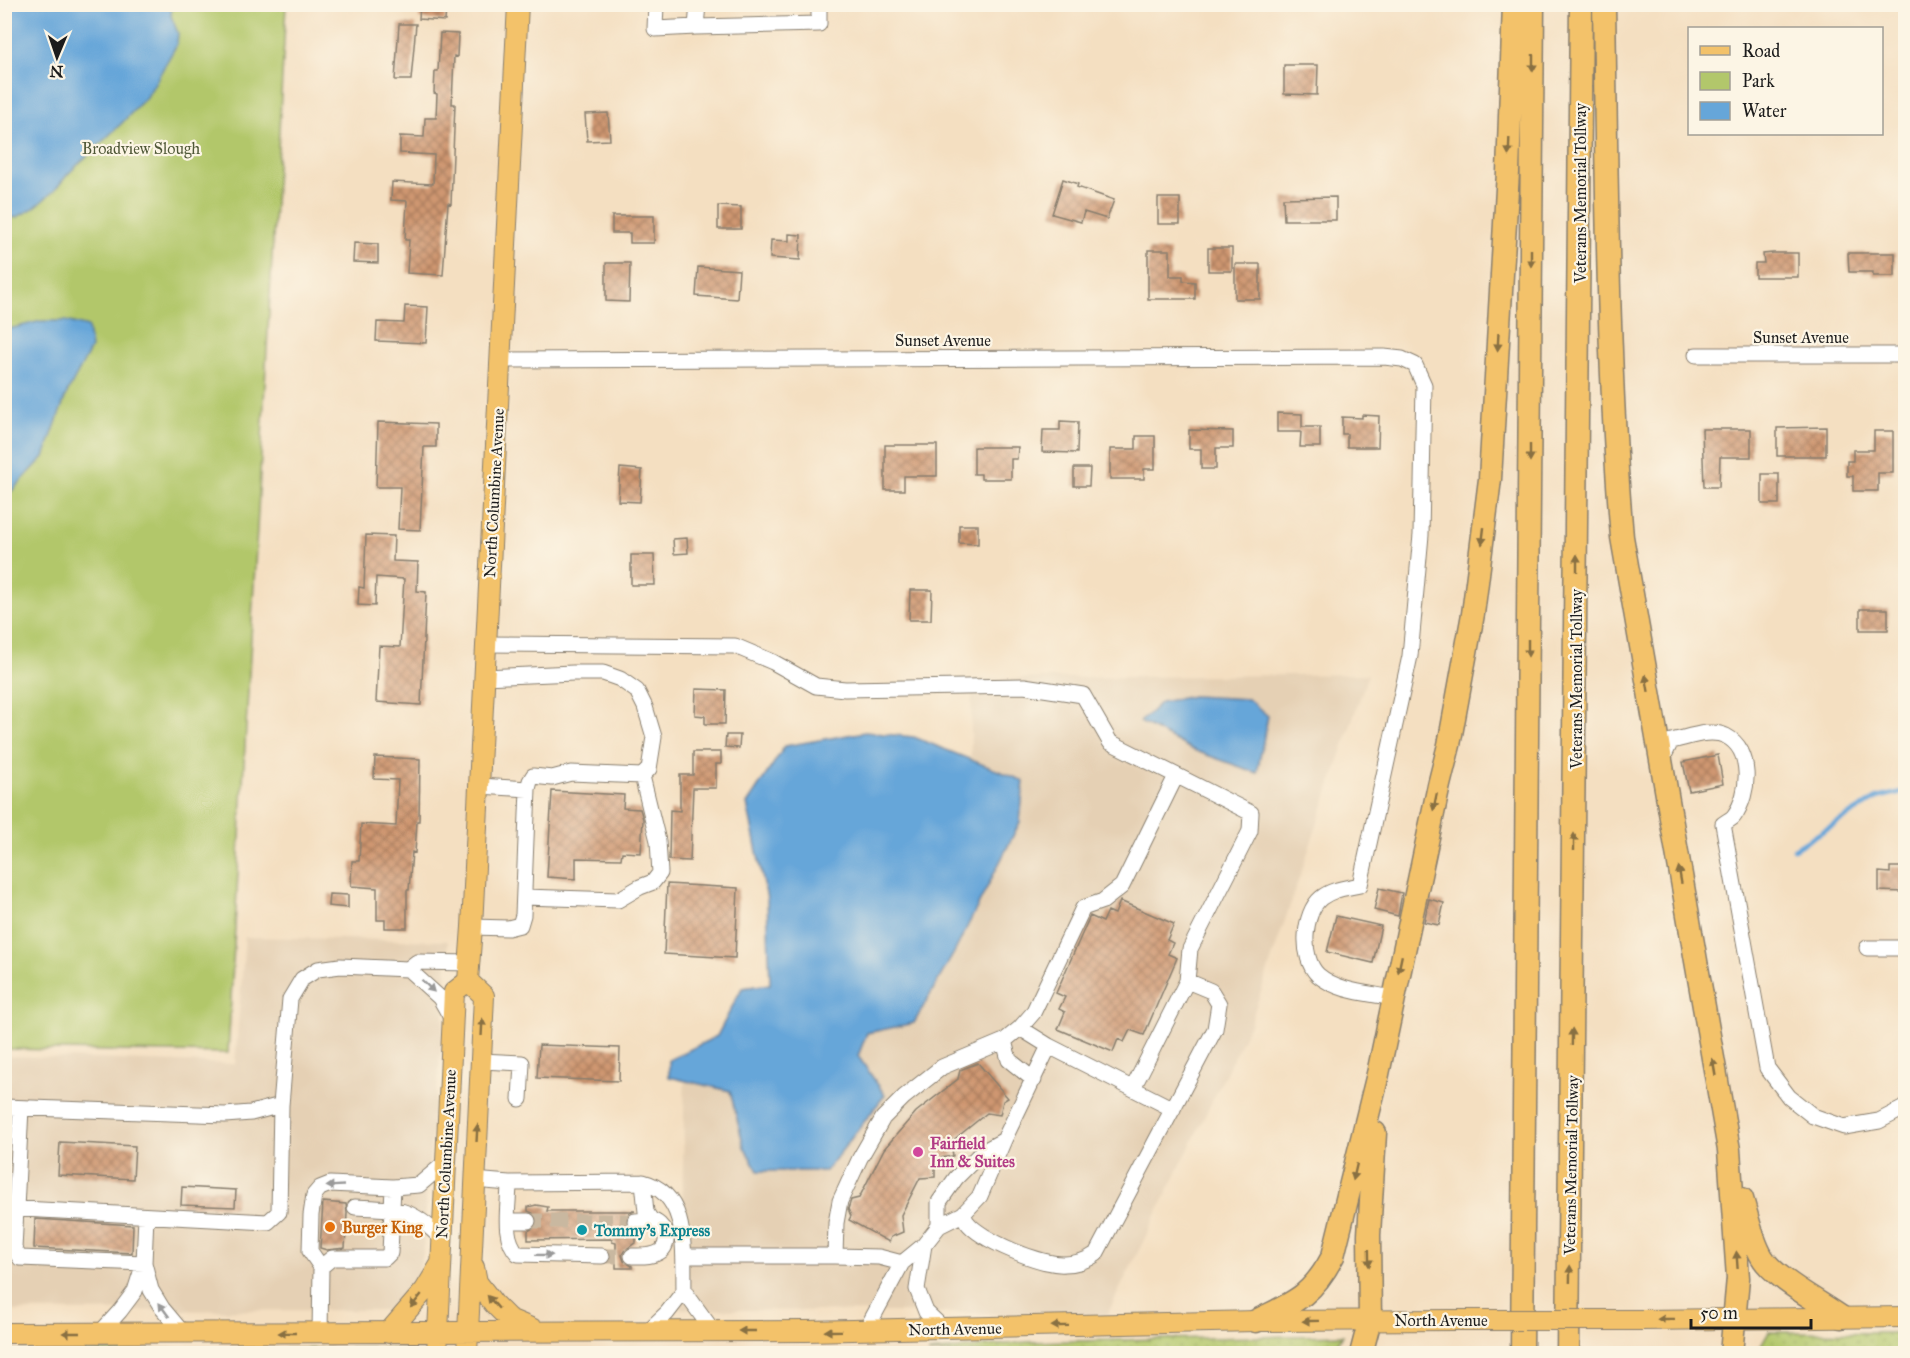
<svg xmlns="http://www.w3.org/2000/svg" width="1910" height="1358" viewBox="0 0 1910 1358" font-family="'IM FELL Great Primer',serif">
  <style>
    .built { fill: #e5d0b4 }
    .grass { fill: url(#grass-dots); stroke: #677244; stroke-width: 1.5 }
    .park { fill: #b2c76b; stroke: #677244; stroke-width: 1.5 }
    .water { fill: #66a6d9; stroke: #41617a; stroke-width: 1.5 }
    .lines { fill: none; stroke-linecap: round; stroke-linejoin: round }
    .stream { stroke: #66a6d9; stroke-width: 4.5 }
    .building { fill: url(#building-cross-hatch) }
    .minor-tunnel { stroke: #c9b8a0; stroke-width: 15; stroke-dasharray: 15 8; stroke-linecap: butt }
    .minor-casing { stroke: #887e6e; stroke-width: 17 }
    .major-casing { stroke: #887e6e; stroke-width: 22 }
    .highway-casing { stroke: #887e6e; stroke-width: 25 }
    .minor { stroke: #fff; stroke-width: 15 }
    .major { stroke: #f3c26a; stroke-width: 20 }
    .highway { stroke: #f3c26a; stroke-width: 22 }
    .major-bridge-casing { stroke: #887e6e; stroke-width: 22; stroke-linecap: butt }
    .major-bridge { stroke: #f3c26a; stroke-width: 20 }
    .oneway { fill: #886f43 }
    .oneway2 { fill: #999 }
    .hotel-dot { fill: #d1479c; stroke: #fcf5e5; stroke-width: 2 }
    .food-dot { fill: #e8710a; stroke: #fcf5e5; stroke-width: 2 }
    .culture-dot { fill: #0f9aa8; stroke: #fcf5e5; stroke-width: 2 }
    .labels { text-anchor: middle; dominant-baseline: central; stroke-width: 4.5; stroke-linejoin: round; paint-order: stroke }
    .park-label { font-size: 16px; fill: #505838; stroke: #fcf5e5 }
    .street-label { font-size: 16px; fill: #1c1c1c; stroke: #fcf5e5 }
    .hotel-label { font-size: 16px; font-weight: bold; fill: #b23c85; stroke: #fcf5e5; text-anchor: start }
    .food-label { font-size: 16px; font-weight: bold; fill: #c56008; stroke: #fcf5e5; text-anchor: start }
    .culture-label { font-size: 16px; font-weight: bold; fill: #0d838f; stroke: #fcf5e5; text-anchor: start }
  </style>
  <defs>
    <pattern id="grass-dots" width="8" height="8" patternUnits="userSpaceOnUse" patternTransform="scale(1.5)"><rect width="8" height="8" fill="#b2c76b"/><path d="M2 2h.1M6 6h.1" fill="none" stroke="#98aa5c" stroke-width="1.8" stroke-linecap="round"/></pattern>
    <pattern id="building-cross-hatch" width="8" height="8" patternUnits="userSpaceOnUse" patternTransform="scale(1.5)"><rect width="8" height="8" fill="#cf9771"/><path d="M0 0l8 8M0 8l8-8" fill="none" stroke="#a77a5c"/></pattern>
  </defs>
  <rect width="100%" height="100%" fill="#fcf5e5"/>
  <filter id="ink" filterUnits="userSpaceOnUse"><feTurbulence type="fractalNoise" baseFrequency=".0167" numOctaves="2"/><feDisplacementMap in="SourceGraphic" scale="12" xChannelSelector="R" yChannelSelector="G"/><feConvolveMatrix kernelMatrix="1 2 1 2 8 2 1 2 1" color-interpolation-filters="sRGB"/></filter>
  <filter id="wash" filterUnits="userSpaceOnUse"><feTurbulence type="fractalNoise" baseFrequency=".008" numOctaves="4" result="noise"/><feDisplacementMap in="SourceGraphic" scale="24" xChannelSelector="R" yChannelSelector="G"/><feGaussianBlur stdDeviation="1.35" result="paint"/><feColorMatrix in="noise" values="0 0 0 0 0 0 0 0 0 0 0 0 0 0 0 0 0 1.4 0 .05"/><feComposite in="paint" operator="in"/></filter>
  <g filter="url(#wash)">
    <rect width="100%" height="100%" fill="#f4dfc1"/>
    <path class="built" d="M1368,674L1250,1024L1107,1315L680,1309L685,1069L970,789L972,679Z
      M245,937L448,941L443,1034L428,1172L423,1255L413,1291L397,1308L385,1310L5,1311V1056L235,1064Z"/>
    <path class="grass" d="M1769,1332L1905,1333V1353H1757Z
      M1343,1335L1332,1352L929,1353V1352L1027,1342Z
      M383,1348L411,1351V1353H4L5,1351Z"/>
    <path class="park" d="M5,5H286L228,1053L5,1049Z"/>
    <path class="water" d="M5,4L172,5L171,16L178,33L177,44L148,95L122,123L68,174L55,190L34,208L17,217L5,219Z
      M41,321H66L88,327L91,348L66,395L44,457L5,498V330Z
      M1193,696L1248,699L1268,716L1257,773L1193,750L1140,722L1161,702Z
      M865,732L914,737L1024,781L1020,822L955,951L914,1023L867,1033L858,1056L885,1095L826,1171H758L744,1147L730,1091L669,1077V1060L717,1036L742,988L770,984L767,899L747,804L785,746Z"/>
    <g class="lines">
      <path class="stream" d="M1794,849L1877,798L1906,791"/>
    </g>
    <g id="blocks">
      <path class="building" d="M420,4H439V8H446L445,21L419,19Z
        M399,24H416L411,80H395Z
        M440,33L458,34L457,57L454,56L452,104H455L451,204L448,203L443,275L407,273L409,240H405L407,201L391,200L392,182L433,184L434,155L400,153V136L424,137L425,118H436L437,94L434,93L435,71H438Z
        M1284,65H1318L1317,95L1284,94Z
        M608,113L610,140L587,141L585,114Z
        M1063,179L1078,184L1077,187L1114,200L1107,219L1084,212L1081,222L1052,214Z
        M1336,197V220H1284L1283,198Z
        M1158,198H1180V224H1158Z
        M718,206L741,207V229H718Z
        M612,216H654V243H630V233H612Z
        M789,234L801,235L800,260L770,258L771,240L789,241Z
        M354,243L378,244V263L353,262Z
        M1208,248H1232V271H1208Z
        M1148,250H1170V276H1183V281L1195,282V299H1148Z
        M1773,253H1798V277H1755V263H1764L1763,254Z
        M1848,253H1895V276H1873V272H1849Z
        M606,263H630L629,302L606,301Z
        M1235,264H1260V299H1235Z
        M698,267L739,270L737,299L696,296Z
        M405,306L428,307L426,343L376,341L377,322L404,323Z
        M1277,413L1302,414V427H1320V447H1300L1301,432H1277Z
        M1362,415L1379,416L1378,447H1347V434H1342V417L1362,418Z
        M1060,421L1078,422L1077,453L1042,452L1043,430H1060Z
        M378,422L436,424V447H424L420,530L398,529L400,487H376Z
        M1826,427V456H1777V428Z
        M1702,429H1751V457H1720L1719,487H1704Z
        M1189,430L1233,431V448H1216V469H1201V449H1189Z
        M1874,431H1893V473H1878V491H1853V476H1847V461H1853V450H1874Z
        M1136,436H1155V469H1144V479H1110V449H1136Z
        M885,445H937V476H904V490H885Z
        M974,447H1018L1017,459H1011V479H981V474H974Z
        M620,468L642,470L640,502L618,501Z
        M1074,468H1090L1089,486H1074Z
        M1762,474H1779V504H1762Z
        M959,525H978V544L959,543Z
        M366,535L394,536L393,561L418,562L417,591L426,592L421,705L376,702L379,646L400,647L404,579L376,577L375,606L358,605L359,587L364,588Z
        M687,538L688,553L674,554L673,539Z
        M631,555H654L655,585H631Z
        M910,590H932L931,620H909Z
        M1860,609H1888V630H1860Z
        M696,689L726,690L725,724H705V716L695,715Z
        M726,735H740L739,748L725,747Z
        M693,752H721V764H716V788H693L690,861L669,860L670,810L680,811V775H693Z
        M1718,755L1723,784L1689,791L1683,762Z
        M375,757L420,759L419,821H417L415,853L412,852L409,890H407V928H385V920H377V888L351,886L352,861H359L361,824L396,826L398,780L374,779Z
        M552,791L624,795L623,808L640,809L643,819L641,853L622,852L621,859L576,858V879L547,877Z
        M1890,867H1905V892L1879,891V872L1890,873Z
        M667,884L738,888L735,958L664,954Z
        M1379,888L1402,893L1398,916L1374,910Z
        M329,894L348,895V908L328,906Z
        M1429,899L1444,903L1439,925L1424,922Z
        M1120,901L1174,924L1167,940L1173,943L1168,954L1177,958L1144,1035L1130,1030L1124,1042L1118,1039L1113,1052L1058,1029L1065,1012L1059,1009L1065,997L1056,993L1090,916L1103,922L1108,911L1115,914Z
        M1336,916L1381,926L1373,963L1327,952Z
        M539,1045L620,1048L619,1081L537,1078Z
        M978,1063L1008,1098L1003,1101L1000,1115L987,1113L951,1142L953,1156L935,1159V1177L920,1178L901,1215L903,1232L891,1237L889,1242L849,1220L851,1216L848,1209L851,1200L859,1198L884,1149L916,1112L958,1079L960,1070Z
        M60,1142L135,1146L133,1179L58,1175Z
        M182,1187L236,1190L235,1207L181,1205Z
        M323,1202L346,1204L347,1213L345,1248L327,1250L320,1248Z
        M536,1205L548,1207L547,1211H635L629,1213L625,1221L627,1227L636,1231V1242L624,1251L622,1255L624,1261L632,1266V1268H616V1243L612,1242V1239L528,1240V1231L536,1226L538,1220L533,1213L528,1211V1207Z
        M35,1219L133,1225L132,1253L34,1248Z"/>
    </g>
  </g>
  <g filter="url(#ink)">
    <use href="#blocks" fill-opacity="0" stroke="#887e6e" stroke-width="1.5"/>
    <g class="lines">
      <path class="minor-tunnel" d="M528,1221H635
        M602,1256H632"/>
      <g class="minor-casing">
        <path id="minor" d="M656,4L655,29L696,27
          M698,4L696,27L819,24V4
          M1696,355H1906
          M501,360L1384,357L1402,359L1415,365L1424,385L1423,433L1421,535L1410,656L1360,885C1347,888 1332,889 1321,898C1303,913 1300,958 1318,975C1338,992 1369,993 1393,998
          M486,644L735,646L773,662L816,686L845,689L1024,686L1083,695L1110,742L1251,813L1250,831L1190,949L1187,981L1133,1088
          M1661,762L1671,741C1687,738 1710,728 1726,736C1753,750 1750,794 1734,816C1732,819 1727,821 1723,824L1767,1068L1789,1097L1813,1116L1844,1127L1879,1121L1906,1107
          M479,786L528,789
          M524,897L618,900L640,887L653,882L660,873L658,841L642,776
          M472,927L508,928L520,925L523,915L528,789L530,781L533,776L552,778L571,773L642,776L649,769L654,737L645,707L637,691L620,679L603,673H573L484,677
          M1867,948H1906
          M408,969L417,962L470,963
          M1020,1028L1033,1013L1083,908L1103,901L1122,886L1176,776
          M481,1061L522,1063L520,1099
          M1034,1080L1009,1060L1004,1041L1020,1028L1049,1046L1173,1109
          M4,1107L225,1115L251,1113L281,1105L290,999L302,979L318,969L340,966L408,969L440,998L453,1021
          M21,1108L14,1249L20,1258L144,1263L146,1216
          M474,1180L509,1183L643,1182C690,1194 683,1253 684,1291
          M643,1182L646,1212L651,1220
          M509,1183C509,1206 501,1237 518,1254L602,1256
          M355,1207C398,1209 411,1207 442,1239
          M4,1208L268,1222L279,1212L281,1105
          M963,1214C963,1214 966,1221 967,1222C980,1240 1043,1266 1065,1264C1077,1264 1086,1261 1096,1254L1215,1029L1219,1004L1211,991L1187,981
          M508,1221H528
          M939,1226V1202L956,1178L982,1152L1004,1140
          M924,1245L917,1289L926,1312L944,1329
          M632,1256C641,1256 653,1257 661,1251C672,1241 664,1223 651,1220C646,1220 640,1221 635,1221
          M684,1256H835L836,1223L840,1201L860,1158L883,1118L904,1097L942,1067L1004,1041
          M835,1256L879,1257L902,1263
          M144,1263L151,1290L162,1308L183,1333
          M321,1267L310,1251L311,1215L314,1195L320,1188L330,1184L393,1187L419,1185L446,1162
          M866,1330L902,1263L924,1245L939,1226L963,1214L980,1196L1004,1140L1049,1046
          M648,1331L667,1313L684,1291L713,1331
          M100,1333L120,1311L135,1291L144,1263
          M320,1333L321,1267L332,1258H385L390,1253L393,1187"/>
      </g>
      <g class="major-casing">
        <path id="major" d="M474,1267L477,1282L494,1304L509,1319L533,1329
          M1641,1320L1906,1317
          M4,1333L806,1331L1256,1321L1453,1320
          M388,1333L425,1290L440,1265
          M437,1354L454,992L468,981L472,927L518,4
          M467,1354L484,996L468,981"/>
      </g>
      <g class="highway-casing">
        <path id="highway" d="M1604,4C1607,182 1607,360 1622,537L1729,1150L1738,1278L1731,1354
          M1742,1199C1748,1219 1752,1240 1762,1257C1774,1278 1820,1302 1841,1317
          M1256,1321C1295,1302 1312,1296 1333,1256L1378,1074L1439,785L1449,745L1473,614L1490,479L1508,172L1514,4
          M1361,1354L1370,1320L1369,1235L1375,1133
          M1522,1354L1533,4
          M1568,1354L1581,4"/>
      </g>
      <use href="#minor" class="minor"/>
      <use href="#major" class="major"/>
      <use href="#highway" class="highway"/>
      <g class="major-bridge-casing">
        <path id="major-bridge" d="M1453,1320H1641"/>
      </g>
      <use href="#major-bridge" class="major-bridge"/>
    </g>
    <defs><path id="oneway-solid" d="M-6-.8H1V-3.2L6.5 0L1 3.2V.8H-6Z" transform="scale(1.5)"/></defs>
    <g class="oneway">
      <use href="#oneway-solid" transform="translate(1533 63) rotate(90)"/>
      <use href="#oneway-solid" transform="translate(1509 147) rotate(92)"/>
      <use href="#oneway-solid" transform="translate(1531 258) rotate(90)"/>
      <use href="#oneway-solid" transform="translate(1498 342) rotate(93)"/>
      <use href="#oneway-solid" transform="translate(1530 453) rotate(90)"/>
      <use href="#oneway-solid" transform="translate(1483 536) rotate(97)"/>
      <use href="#oneway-solid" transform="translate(1577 563) rotate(-90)"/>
      <use href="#oneway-solid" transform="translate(1528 648) rotate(90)"/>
      <use href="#oneway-solid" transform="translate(1647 683) rotate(-100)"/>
      <use href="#oneway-solid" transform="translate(1435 802) rotate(102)"/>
      <use href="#oneway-solid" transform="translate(1574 842) rotate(-90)"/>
      <use href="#oneway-solid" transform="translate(1680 875) rotate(-100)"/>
      <use href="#oneway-solid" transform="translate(1400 964) rotate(102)"/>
      <use href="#oneway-solid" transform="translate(482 1027) rotate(-87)"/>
      <use href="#oneway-solid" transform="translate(1572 1037) rotate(-89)"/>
      <use href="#oneway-solid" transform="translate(1714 1067) rotate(-100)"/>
      <use href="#oneway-solid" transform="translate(477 1133) rotate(-87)"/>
      <use href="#oneway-solid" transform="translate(1355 1172) rotate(103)"/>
      <use href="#oneway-solid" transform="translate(1369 1258) rotate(89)"/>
      <use href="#oneway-solid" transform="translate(1737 1260) rotate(-94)"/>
      <use href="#oneway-solid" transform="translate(1570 1274) rotate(-89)"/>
      <use href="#oneway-solid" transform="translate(416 1301) rotate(129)"/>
      <use href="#oneway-solid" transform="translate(493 1302) rotate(-131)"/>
      <use href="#oneway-solid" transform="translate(1666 1319) rotate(179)"/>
      <use href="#oneway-solid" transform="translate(1311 1321) rotate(179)"/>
      <use href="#oneway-solid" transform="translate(1060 1326) rotate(179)"/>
      <use href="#oneway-solid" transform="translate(747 1331) rotate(-180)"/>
      <use href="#oneway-solid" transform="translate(833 1331) rotate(179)"/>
      <use href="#oneway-solid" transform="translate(71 1333) rotate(180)"/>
      <use href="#oneway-solid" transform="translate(287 1333) rotate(-180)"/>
    </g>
    <g class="oneway2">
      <use href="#oneway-solid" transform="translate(428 986) rotate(44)"/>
      <use href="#oneway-solid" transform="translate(335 1186) rotate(177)"/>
      <use href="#oneway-solid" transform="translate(544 1255) rotate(1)"/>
      <use href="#oneway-solid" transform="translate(164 1310) rotate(-126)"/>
    </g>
  </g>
  <circle class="hotel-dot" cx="918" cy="1152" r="6"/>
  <circle class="food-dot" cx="330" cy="1227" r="6"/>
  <circle class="culture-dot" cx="582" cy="1230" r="6"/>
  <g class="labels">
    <g class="park-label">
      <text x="141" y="148">Broadview Slough</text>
    </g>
    <g class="street-label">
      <text transform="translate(1580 193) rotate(-90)">Veterans Memorial Tollway</text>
      <text x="1801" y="337">Sunset Avenue</text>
      <text x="943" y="340">Sunset Avenue</text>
      <text transform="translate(494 493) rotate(-87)">North Columbine Avenue</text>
      <text transform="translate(1576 679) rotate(-90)">Veterans Memorial Tollway</text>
      <text transform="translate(446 1154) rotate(-87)">North Columbine Avenue</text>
      <text transform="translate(1571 1165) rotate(-89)">Veterans Memorial Tollway</text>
      <text x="1441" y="1320">North Avenue</text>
      <text transform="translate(955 1329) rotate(-1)">North Avenue</text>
    </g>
    <g class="hotel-label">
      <text x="930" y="1143">Fairfield<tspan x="930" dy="18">Inn &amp; Suites</tspan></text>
    </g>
    <g class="food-label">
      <text x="342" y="1227">Burger King</text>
    </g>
    <g class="culture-label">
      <text x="594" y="1230">Tommy's Express</text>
    </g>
  </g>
  <rect width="1910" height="1358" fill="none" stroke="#fcf5e5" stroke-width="24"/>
  <rect x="1688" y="27" width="195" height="108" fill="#fcf5e5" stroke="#a29e95" stroke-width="1.5"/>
  <rect x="1700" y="46" width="30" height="9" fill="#f3c26a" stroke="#a29e95" stroke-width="1.5"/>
  <text x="1742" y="57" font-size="18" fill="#1c1c1c">Road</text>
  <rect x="1700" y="72" width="30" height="18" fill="#b2c76b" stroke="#a29e95" stroke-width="1.5"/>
  <text x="1742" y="87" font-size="18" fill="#1c1c1c">Park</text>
  <rect x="1700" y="102" width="30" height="18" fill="#66a6d9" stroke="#a29e95" stroke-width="1.5"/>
  <text x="1742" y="117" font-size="18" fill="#1c1c1c">Water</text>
  <g transform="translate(57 57) rotate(182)" stroke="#fcf5e5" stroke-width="4.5" paint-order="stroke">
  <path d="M0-4.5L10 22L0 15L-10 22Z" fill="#1c1c1c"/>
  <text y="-9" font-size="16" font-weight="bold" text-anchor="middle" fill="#1c1c1c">N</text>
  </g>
  <path d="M1691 1319v9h120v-9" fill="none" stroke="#1c1c1c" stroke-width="3"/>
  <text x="1700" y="1319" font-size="18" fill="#1c1c1c" stroke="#fcf5e5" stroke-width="4.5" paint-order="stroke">50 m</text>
</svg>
